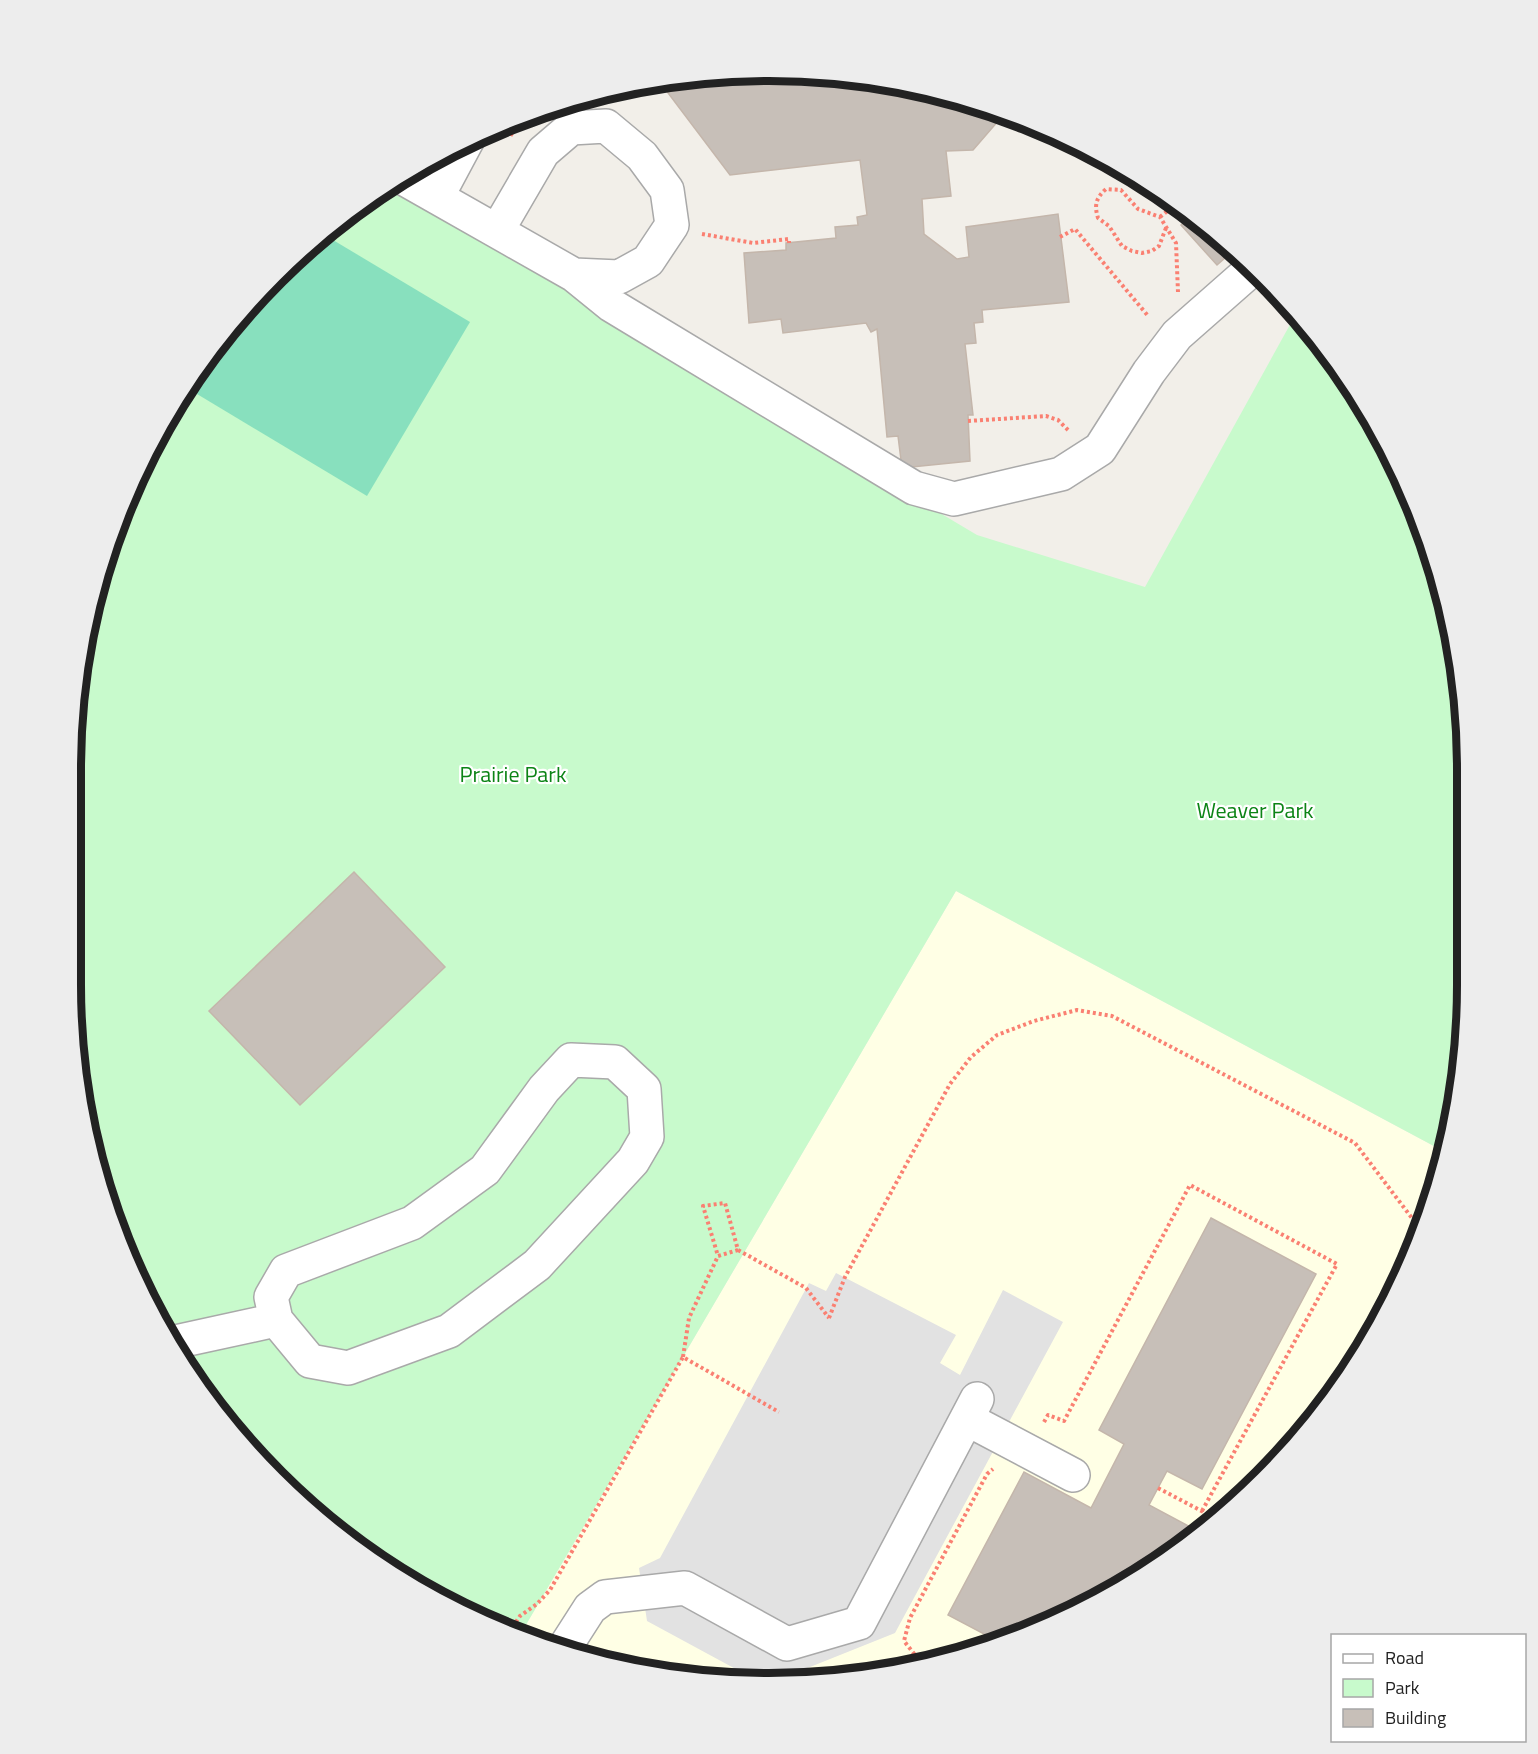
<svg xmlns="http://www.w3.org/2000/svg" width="1538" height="1754" viewBox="0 0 1538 1754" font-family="'Titillium Web',sans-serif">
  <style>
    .education { fill: #ffffe5 }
    .park { fill: #c8facc }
    .pitch { fill: #88e0be }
    .parking { fill: #e2e2e2 }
    .building { fill: #c7bfb8; stroke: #c4b6ab; stroke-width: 1.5 }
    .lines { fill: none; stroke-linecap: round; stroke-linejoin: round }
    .minor-casing { stroke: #a9a9a9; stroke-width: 36 }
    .path { stroke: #fa8072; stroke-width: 4; stroke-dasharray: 3 3; stroke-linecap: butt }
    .minor { stroke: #fff; stroke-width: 33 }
    .labels { text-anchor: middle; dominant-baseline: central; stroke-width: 4.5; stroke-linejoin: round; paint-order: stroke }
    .park-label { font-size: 22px; fill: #0c8416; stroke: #fff }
    .rim { fill: none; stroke: #222; stroke-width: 8 }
  </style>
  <rect width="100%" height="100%" fill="#f2efe9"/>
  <path class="education" d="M956,891L1445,1152L1414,1252L1350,1373L1263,1479L1119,1590L993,1647L815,1682L677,1677L520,1635Z"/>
  <path class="park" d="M390,186L977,535L1145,587L1297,312L1374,420L1431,545L1466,723L1467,985L1454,1121L1445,1152L956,891L520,1635L501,1630L344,1539L244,1445L143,1294L94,1165L71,985L72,724L84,633L108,544L164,420L244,309L344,215Z"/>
  <path class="pitch" d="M323,234L470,322L367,496L187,388L244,309Z"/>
  <path class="parking" d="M836,1273L956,1335L940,1363L960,1375L1003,1290L1063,1322L895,1633L775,1681L756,1680L647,1621L639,1568L660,1558L809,1283L826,1291Z"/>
  <path class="building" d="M815,72L950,94L999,113V120L973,150L946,151L951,196L922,199L924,234L957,259L969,257L966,227L1058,214L1069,302L982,310L983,322L974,323L976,343L965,344L973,415H968L970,461L902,468L898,436L887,437L877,329L871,332L866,323L783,333L781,319L749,323L744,253L786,250V243L836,238L835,227L858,225L857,217L867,215L860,160L730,175L659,81L678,76Z
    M1193,214L1233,251L1217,265L1181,225Z
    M354,872L445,967L300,1105L209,1011Z
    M1211,1218L1316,1274L1202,1489L1167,1471L1149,1505L1196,1530L1119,1590L1001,1643L948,1615L1024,1472L1091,1508L1124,1444L1099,1430Z"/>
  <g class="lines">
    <g class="minor-casing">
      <path id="minor" d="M403,178L574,275L619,277L648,261L672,225L667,190L642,156L606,126L571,128L543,152L497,231
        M437,197L468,139
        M574,275L611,305L914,488L954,499L1061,474L1100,449L1149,372L1177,335L1252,269
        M571,1060L615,1062L644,1089L647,1137L633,1161L537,1265L449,1331L348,1368L310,1361L276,1320L271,1297L286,1271L412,1223L485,1170L544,1089Z
        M175,1342L276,1320
        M967,1419L1073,1475
        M565,1647L590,1608L605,1597L685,1588L787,1644L859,1623L977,1399"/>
    </g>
    <path class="path" d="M623,98L628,88
      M500,128L515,136
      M1160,217L1176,204
      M1166,228L1159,246L1152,251L1142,253L1132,251L1122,246L1109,226L1098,218C1094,205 1096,198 1106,189L1121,190L1138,209L1160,217L1176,243L1178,292
      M702,234L753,243L789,239V243
      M1060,237L1075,229L1149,317
      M968,421L1046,416L1058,420L1070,432
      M738,1250L806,1288L829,1318
      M829,1318L845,1277L950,1084L971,1057L997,1035L1034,1021L1077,1010L1112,1016L1355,1143L1421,1230
      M683,1357L689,1318L718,1256L738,1250L725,1203L703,1206L718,1256
      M1044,1422L1048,1415L1064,1421L1190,1185L1337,1264L1202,1511
      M1158,1488L1213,1517
      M509,1632L520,1616L537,1604L550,1590L683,1357L779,1412
      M925,1660L915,1655L904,1641L910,1618L987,1474L993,1469"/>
    <use href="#minor" class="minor"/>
  </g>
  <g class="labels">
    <g class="park-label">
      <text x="513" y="774">Prairie Park</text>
      <text x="1255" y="810">Weaver Park</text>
    </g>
  </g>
  <path d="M0 0H1538V1754H0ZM769 81H769A688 688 0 0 1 1457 769V985A688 688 0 0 1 769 1673H769A688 688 0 0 1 81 985V769A688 688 0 0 1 769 81Z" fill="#ededed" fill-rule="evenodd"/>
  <path class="rim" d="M769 81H769A688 688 0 0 1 1457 769V985A688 688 0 0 1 769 1673H769A688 688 0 0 1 81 985V769A688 688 0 0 1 769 81Z"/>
  <rect x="1331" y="1634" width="195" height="108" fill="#ffffff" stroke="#a7a7a7" stroke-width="1.5"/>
  <rect x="1343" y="1654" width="30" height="9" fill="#ffffff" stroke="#a7a7a7" stroke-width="1.5"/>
  <text x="1385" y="1664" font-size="18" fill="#222222">Road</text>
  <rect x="1343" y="1679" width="30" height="18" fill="#c8facc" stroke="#a7a7a7" stroke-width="1.5"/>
  <text x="1385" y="1694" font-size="18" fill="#222222">Park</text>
  <rect x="1343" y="1709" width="30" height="18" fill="#c7bfb8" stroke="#a7a7a7" stroke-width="1.5"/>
  <text x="1385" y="1724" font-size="18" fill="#222222">Building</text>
</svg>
